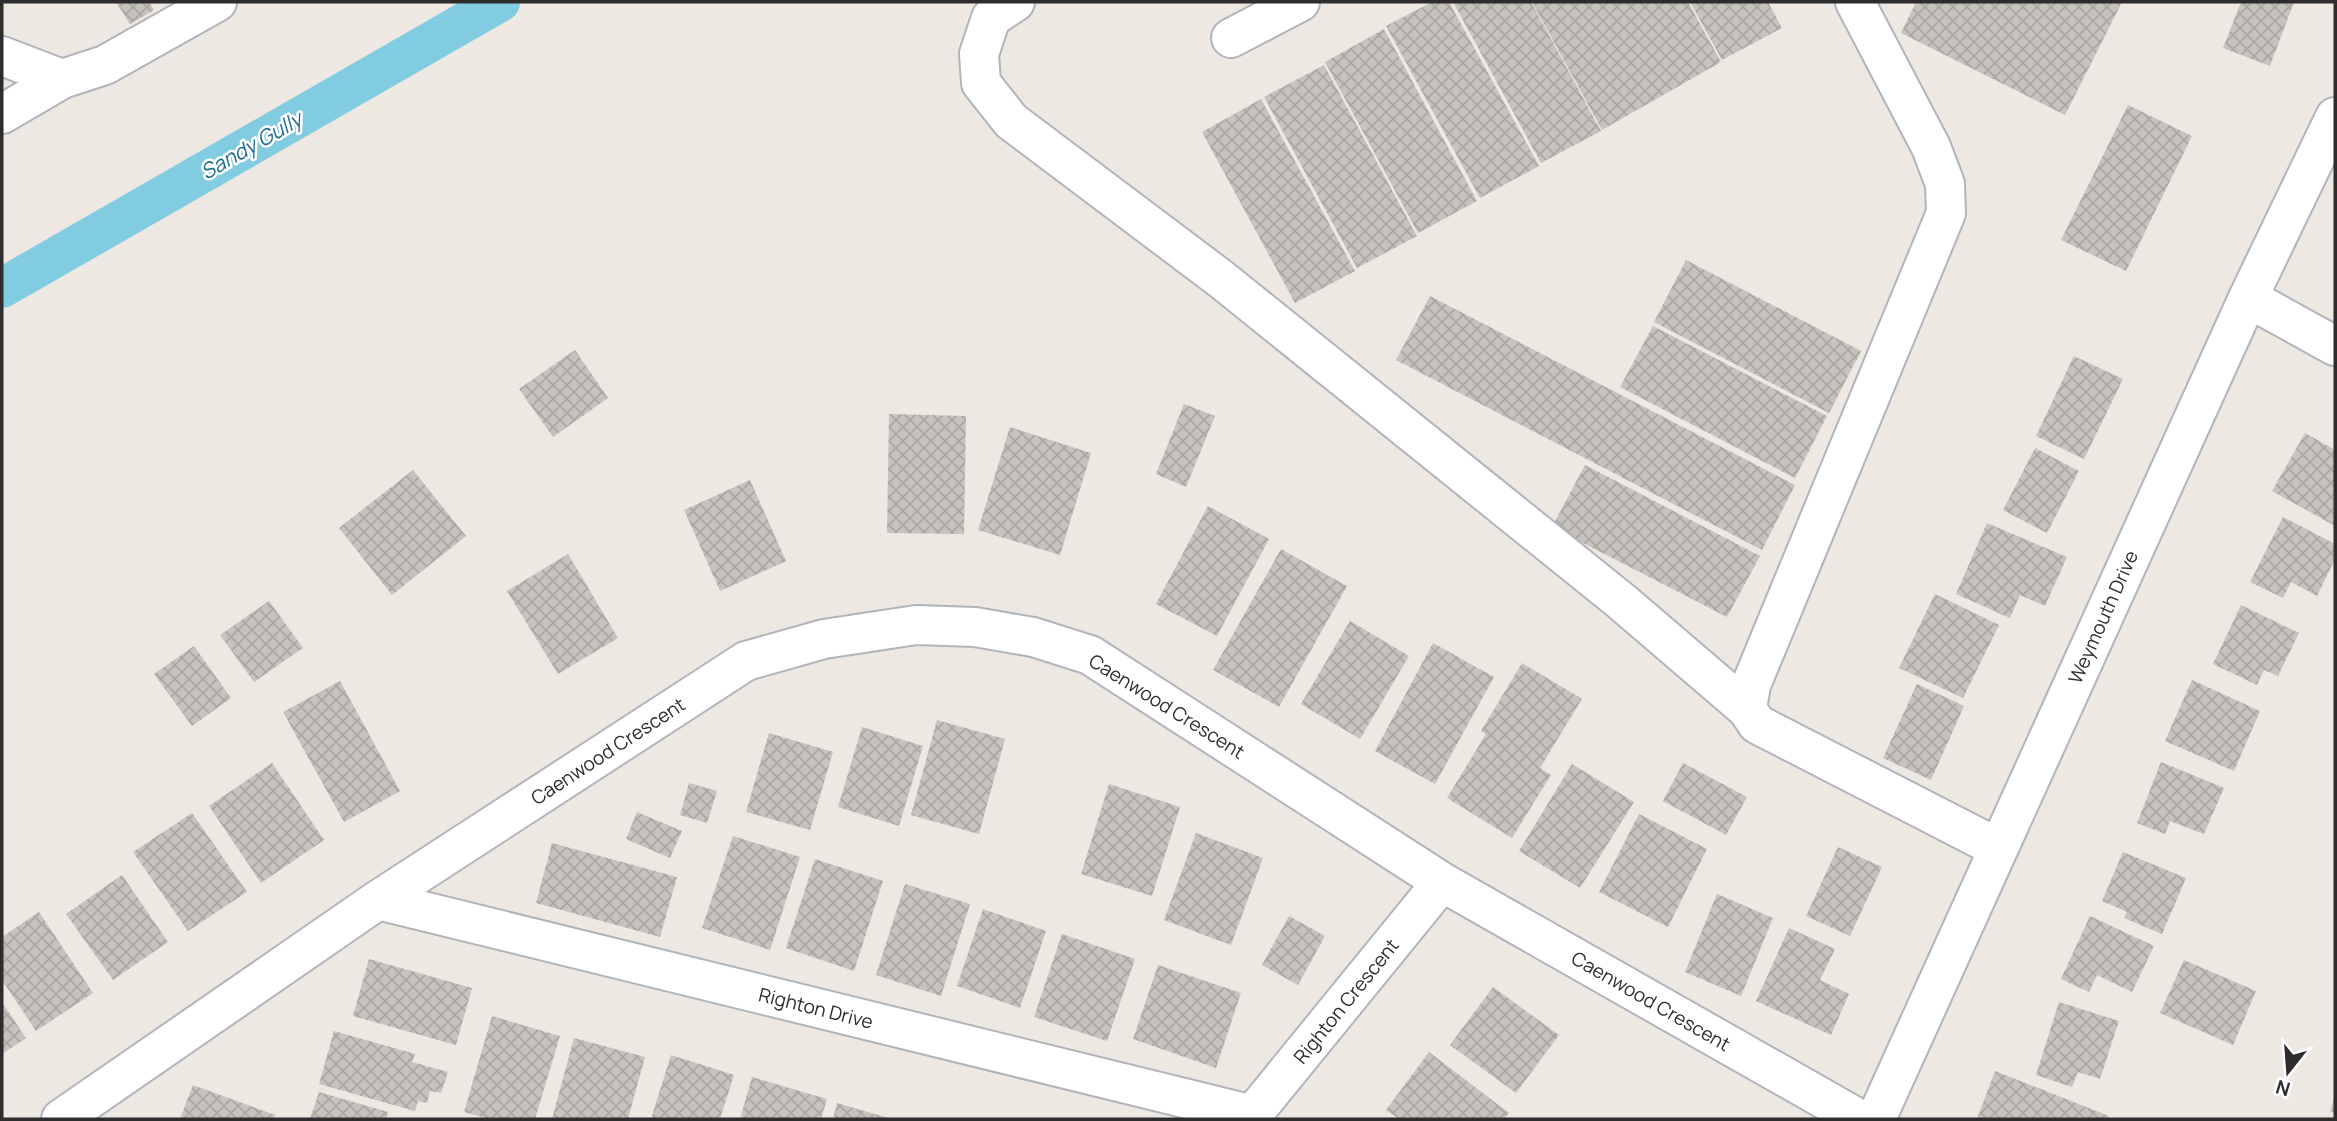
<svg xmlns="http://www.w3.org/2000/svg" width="2337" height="1121" viewBox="0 0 2337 1121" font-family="Manrope,sans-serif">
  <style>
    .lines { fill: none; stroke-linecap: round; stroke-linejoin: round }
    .canal { stroke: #82cce2; stroke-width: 40 }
    .building { fill: url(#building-cross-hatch) }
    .minor-casing { stroke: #b2b4bc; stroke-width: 42 }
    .minor { stroke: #fff; stroke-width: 38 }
    .labels { text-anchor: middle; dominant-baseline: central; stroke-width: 5; stroke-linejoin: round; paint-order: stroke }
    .street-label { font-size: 19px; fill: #2d2d2d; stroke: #fff }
    .water-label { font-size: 21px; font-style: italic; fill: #1d6d91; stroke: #fff }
  </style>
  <defs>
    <pattern id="building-cross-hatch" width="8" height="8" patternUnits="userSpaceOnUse" patternTransform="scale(1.75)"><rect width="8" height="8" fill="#c6c2bd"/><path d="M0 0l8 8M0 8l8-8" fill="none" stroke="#aaa7a3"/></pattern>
  </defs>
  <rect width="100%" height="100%" fill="#ede8e2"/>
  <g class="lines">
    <path class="canal" d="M2,288L500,2"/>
  </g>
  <path class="building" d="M116,2H149L154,10L130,24Z
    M1432,2H1449L1539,166L1480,198L1386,26Z
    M1453,2H1531L1601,131L1541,163Z
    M1532,2H1688L1721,62L1602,130Z
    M1690,2H1768L1782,28L1722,60Z
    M1916,2H2122L2065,115L1901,33Z
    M2241,2H2294L2270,66L2223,48Z
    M1384,29L1477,201L1418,233L1325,62Z
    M1324,65L1417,236L1357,268L1264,97Z
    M1261,99L1355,271L1295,303L1202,132Z
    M2128,105L2192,136L2126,271L2061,240Z
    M1686,260L1861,351L1829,413L1654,322Z
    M1430,296L1795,485L1762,550L1396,360Z
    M1653,326L1827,416L1795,478L1620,387Z
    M575,350L608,398L553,437L519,389Z
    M2074,356L2123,379L2084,459L2036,436Z
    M1184,404L1215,416L1186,487L1156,474Z
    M889,414L966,416L964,534L887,533Z
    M1010,427L1091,453L1060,555L978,530Z
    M2305,433L2335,450V526L2272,491Z
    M2035,448L2079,471L2047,533L2003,510Z
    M1585,465L1760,556L1727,617L1552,527Z
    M413,470L466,536L392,595L339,528Z
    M750,480L786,561L720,591L684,510Z
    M1208,506L1269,539L1217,636L1156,604Z
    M2283,517L2335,544V559L2317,596L2291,582L2283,598L2250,582Z
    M1987,523L2067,557L2045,606L2020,595L2010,618L1956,594Z
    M1281,549L1347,586L1279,707L1213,670Z
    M568,554L618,638L558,674L507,591Z
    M1935,594L1999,625L1963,698L1899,668Z
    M269,601L303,648L254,682L220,635Z
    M2241,605L2299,633L2278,676L2264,670L2257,685L2213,664Z
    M1350,621L1409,656L1360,739L1301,704Z
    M1433,643L1494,677L1435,784L1375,751Z
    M194,646L231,698L192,726L154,674Z
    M1522,663L1582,699L1540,768L1551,775L1512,838L1447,798L1486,734L1481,731Z
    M2192,680L2260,711L2234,771L2165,741Z
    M340,681L400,791L344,822L283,712Z
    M1917,684L1964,706L1931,780L1883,758Z
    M937,720L1005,739L979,834L911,815Z
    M862,727L923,746L899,826L838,807Z
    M769,733L833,752L810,830L746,812Z
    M2161,762L2224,788L2204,834L2170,821L2165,834L2137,823Z
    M272,763L324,840L261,883L209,806Z
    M1683,763L1747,797L1726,835L1663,801Z
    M1572,764L1634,802L1580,888L1519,851Z
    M689,783L717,791L707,823L680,815Z
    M1109,784L1180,807L1152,896L1081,874Z
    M637,812L682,831L670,858L626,839Z
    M192,813L247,892L188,931L133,852Z
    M1639,814L1707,849L1668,927L1599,892Z
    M1196,833L1263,858L1231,945L1164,920Z
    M733,836L800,857L770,950L702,928Z
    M552,843L677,877L660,937L536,903Z
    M1838,847L1882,867L1850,936L1806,916Z
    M2123,852L2186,878L2162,934L2124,918L2127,912L2102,901Z
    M815,859L883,881L854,971L786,948Z
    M122,875L168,942L113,980L66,914Z
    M905,884L970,904L941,996L876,975Z
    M1717,894L1773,918L1741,996L1685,972Z
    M983,909L1046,931L1020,1008L957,986Z
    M39,912L93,993L36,1031L2,980V937Z
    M1289,916L1325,936L1298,985L1262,965Z
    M2090,916L2154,946L2132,992L2097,975L2089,992L2061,979Z
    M1789,928L1835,949L1820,980L1849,994L1831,1035L1756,1001Z
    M1062,934L1135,959L1107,1041L1034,1017Z
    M369,959L472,988L456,1045L353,1016Z
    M2184,960L2256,991L2233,1045L2160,1013Z
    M1158,965L1241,993L1216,1068L1133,1039Z
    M1493,987L1559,1035L1516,1093L1450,1045Z
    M2,1002L26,1038L2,1054Z
    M2059,1002L2119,1021L2100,1079L2078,1072L2072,1087L2036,1075Z
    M492,1016L560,1036L535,1119H489L464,1112Z
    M334,1031L415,1054L412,1062L448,1072L441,1093L430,1091L427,1103L418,1101L415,1111L319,1084Z
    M574,1038L645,1057L628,1119H552Z
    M1429,1052L1509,1113L1504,1119H1399L1386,1110Z
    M671,1055L734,1075L720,1119H651Z
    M1995,1071L2109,1116L2108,1119H1977Z
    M752,1077L827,1099L821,1119H740Z
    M193,1085L275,1115L273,1119H180Z
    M319,1092L388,1112L386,1119H310Z
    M2335,1096V1113L2330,1111Z
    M837,1103L892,1119H833Z"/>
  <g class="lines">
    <g class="minor-casing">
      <path id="minor" d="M1015,2L991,18L979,54L981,83L1011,121L1221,279L1621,601L1747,709
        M1855,2L1931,147L1945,184L1946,213L1751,685L1747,709L1757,724L1998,848
        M1231,38L1300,2
        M2,56L62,79
        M2,114L62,79L105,65L217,2
        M2248,298L2335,346
        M378,900L1253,1115
        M61,1119L378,900L746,661L824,639L916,625L975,627L1033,637L1090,655L1442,882L1859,1119
        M1249,1119L1442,882
        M1876,1119L2248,298L2335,117"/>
    </g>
    <use href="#minor" class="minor"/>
  </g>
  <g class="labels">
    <g class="street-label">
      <text transform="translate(2103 617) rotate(-66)">Weymouth Drive</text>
      <text transform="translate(1167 706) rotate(32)">Caenwood Crescent</text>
      <text transform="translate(608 751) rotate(-33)">Caenwood Crescent</text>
      <text transform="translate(1346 1001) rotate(-51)">Righton Crescent</text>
      <text transform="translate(1651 1001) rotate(30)">Caenwood Crescent</text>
      <text transform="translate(816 1008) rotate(14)">Righton Drive</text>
    </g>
    <g class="water-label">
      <text transform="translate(251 145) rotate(-30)">Sandy Gully</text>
    </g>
  </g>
  <rect width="2337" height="1121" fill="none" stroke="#2d2d2d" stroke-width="7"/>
  <g transform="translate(2288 1072) rotate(197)" stroke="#ffffff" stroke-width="5" paint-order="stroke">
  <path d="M0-5L12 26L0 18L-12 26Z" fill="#2d2d2d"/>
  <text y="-10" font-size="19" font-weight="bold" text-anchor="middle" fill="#2d2d2d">N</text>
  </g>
</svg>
